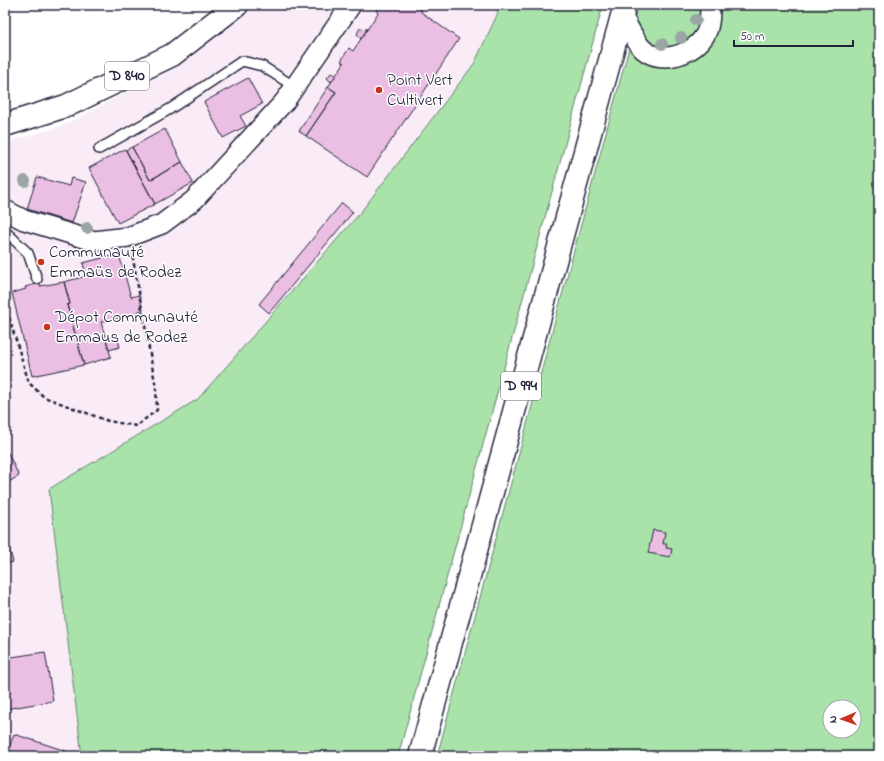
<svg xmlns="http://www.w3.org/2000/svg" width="884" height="761" viewBox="0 0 884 761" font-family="'Indie Flower',sans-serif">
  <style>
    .built { fill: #f9ecf7 }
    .green { fill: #a9e3a9; stroke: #668272; fill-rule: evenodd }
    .building { fill: #ebbfe4; stroke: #22223b }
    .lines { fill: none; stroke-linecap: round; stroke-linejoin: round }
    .lane-casing { stroke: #22223b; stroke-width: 12 }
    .street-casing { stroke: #22223b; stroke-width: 22 }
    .primary-casing { stroke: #22223b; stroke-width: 25 }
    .path { stroke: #22223b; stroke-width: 2.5; stroke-dasharray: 4 3; stroke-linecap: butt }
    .lane { stroke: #fff; stroke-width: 9 }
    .street { stroke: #fff; stroke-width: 19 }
    .primary { stroke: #fff; stroke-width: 22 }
    .tree { fill: #9ba5a5 }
    .poi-dot { fill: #c8321e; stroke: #fff; stroke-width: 1.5 }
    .labels { text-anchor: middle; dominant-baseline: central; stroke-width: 3; stroke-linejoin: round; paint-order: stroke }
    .shield { fill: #fff; stroke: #646476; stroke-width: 1 }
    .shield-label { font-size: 16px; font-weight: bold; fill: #22223b }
    .poi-label { font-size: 17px; fill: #22223b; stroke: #fff; text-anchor: start }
  </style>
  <rect width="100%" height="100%" fill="#fff"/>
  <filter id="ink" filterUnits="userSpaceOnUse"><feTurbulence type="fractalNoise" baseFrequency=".025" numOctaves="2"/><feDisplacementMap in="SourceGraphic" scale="8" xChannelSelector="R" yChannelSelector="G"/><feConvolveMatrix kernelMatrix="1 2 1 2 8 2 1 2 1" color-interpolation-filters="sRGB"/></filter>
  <g filter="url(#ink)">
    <path class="built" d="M257,5H499L497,15L474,64L360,213L198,399L49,489L82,756H5V143L62,126L174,67Z"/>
    <path class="green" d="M499,5H603L398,756H82L49,489L198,399L360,213L474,64L497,15Z
      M635,5H879V756H437L636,22L634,11ZM830,707H854V731H830Z"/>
    <path class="building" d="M379,5H416L421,8V12L459,39L367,177L306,136L336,92L328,87L344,63L341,61L349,48L353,51L378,13L376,10Z
      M360,28L367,29L361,39L357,34Z
      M331,73L336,75L331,82L327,78Z
      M248,78L262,104L240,116L246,126L223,138L204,102Z
      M328,87L336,92L306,136L299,131Z
      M165,129L182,162L150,180L132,147Z
      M132,147L150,180L182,162L193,183L155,204L126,150Z
      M125,149L155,204L118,223L89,168Z
      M37,177L69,186L71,178L86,182L72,223L27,209Z
      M342,203L353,212L269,313L259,304Z
      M117,251L122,254L120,258L131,297L139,295L143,310L139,311L135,316L130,315L101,322L111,357L84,365L67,305L70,304L64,282L86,276L83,263L114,255V253Z
      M64,282L70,304L67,305L84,365L32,376L12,293L26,289L25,287L40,283V286Z
      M117,336L120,347L109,350L106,339Z
      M8,453L19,476L5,484V454Z
      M653,530L665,532L663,544H667L666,548L672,549L670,557L648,553Z
      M5,532L13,562L5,564Z
      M45,652L53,701L5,709V658Z
      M14,734L66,751L64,756H6Z"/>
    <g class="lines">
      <g class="lane-casing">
        <path id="lane" d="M99,149L170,109L242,61L262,66L295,87
          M5,231L28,253L37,279"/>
      </g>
      <g class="street-casing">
        <path id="street" d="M622,16C628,25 636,44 644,50C662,65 694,54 705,35C710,27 710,14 710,5
          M5,210L24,220L94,241L128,237L162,224L194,200L285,101L351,5"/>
      </g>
      <g class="primary-casing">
        <path id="primary" d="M5,125L66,106L172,55L237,5
          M420,756L625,5"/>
      </g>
      <path class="path" d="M5,304L29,383L44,397L108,421L136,426L157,410L156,388L132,253"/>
      <use href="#lane" class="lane"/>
      <use href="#street" class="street"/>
      <use href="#primary" class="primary"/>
    </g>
    <g class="tree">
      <circle cx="696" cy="20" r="6"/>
      <circle cx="681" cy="38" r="6"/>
      <circle cx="662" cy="44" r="6"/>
      <circle cx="25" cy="181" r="6"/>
      <circle cx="87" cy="228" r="6"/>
    </g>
  </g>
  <g class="poi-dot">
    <circle cx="379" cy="90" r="4"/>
    <circle cx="41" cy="262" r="4"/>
    <circle cx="47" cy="327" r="4"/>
  </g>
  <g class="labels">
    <g class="shield">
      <rect x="105" y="62" width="44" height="28" rx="3"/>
      <rect x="501" y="372" width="40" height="28" rx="3"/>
    </g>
    <g class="shield-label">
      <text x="127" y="76">D 840</text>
      <text x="521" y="386">D 994</text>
    </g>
    <g class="poi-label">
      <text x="387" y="80">Point Vert<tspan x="387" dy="20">Cultivert</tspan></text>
      <text x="49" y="252">Communauté<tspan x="49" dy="20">Emmaüs de Rodez</tspan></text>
      <text x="55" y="317">Dépot Communauté<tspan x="55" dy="20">Emmaus de Rodez</tspan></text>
    </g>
  </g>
  <rect width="884" height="761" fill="none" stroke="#fff" stroke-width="20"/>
  <rect x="10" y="10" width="864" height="741" fill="none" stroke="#22223b" stroke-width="1.5" filter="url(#ink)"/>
  <g transform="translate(842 719) rotate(268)"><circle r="19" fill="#ffffff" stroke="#a7a7b1"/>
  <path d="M0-3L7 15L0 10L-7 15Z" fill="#c8321e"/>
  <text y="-6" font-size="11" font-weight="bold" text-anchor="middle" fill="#22223b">N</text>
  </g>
  <path d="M734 40v6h119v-6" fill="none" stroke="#22223b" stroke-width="2"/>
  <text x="740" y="40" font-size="12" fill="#22223b" stroke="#ffffff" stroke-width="3" paint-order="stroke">50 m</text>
</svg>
